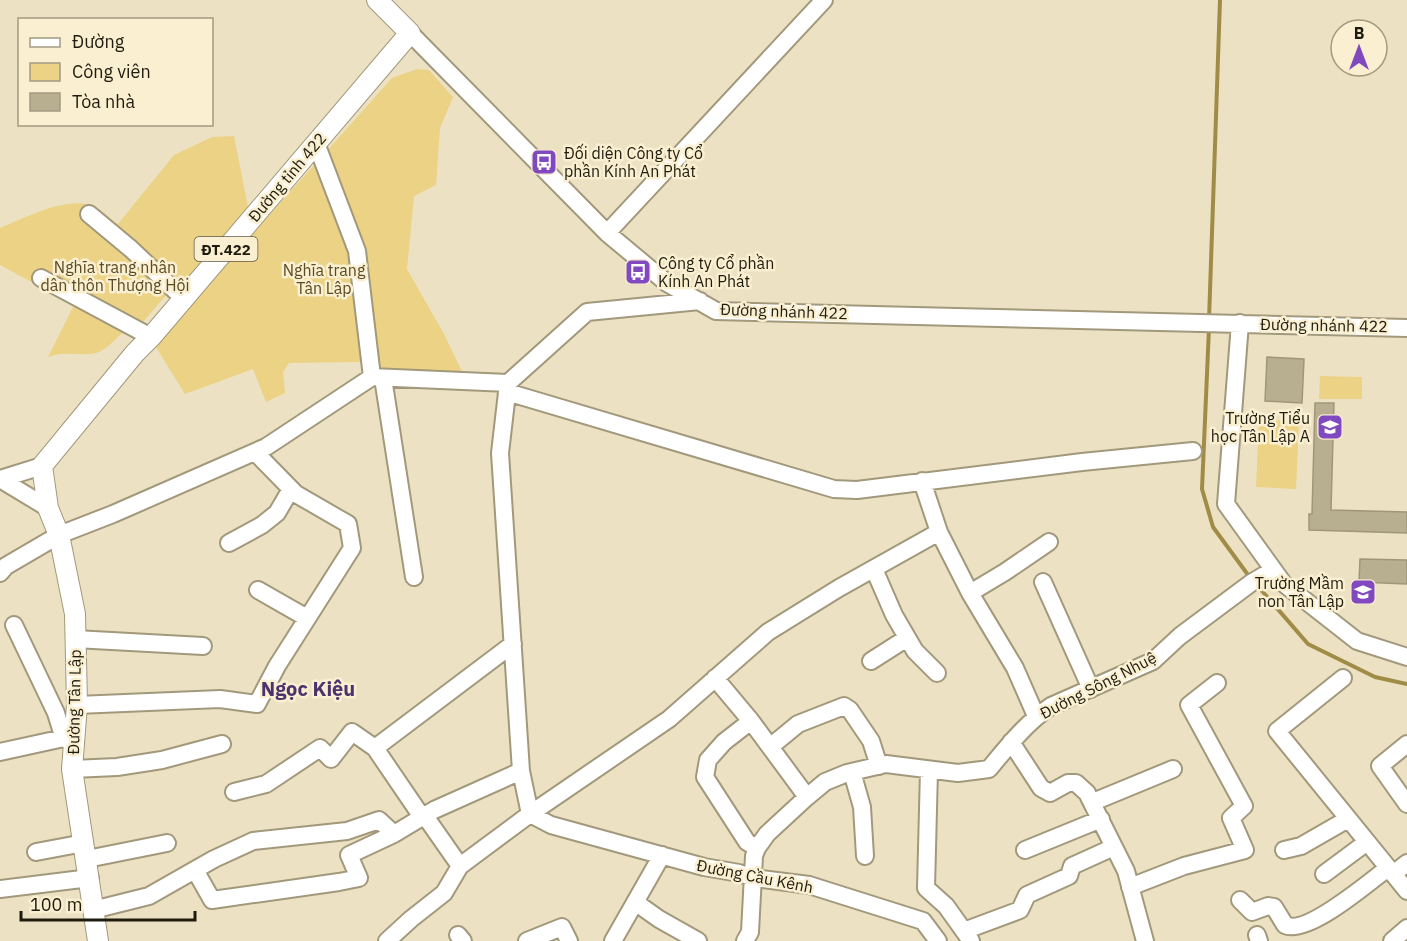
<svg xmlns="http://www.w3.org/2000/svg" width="1407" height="941" viewBox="0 0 1407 941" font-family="'IBM Plex Sans',sans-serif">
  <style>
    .green { fill: #ecd284 }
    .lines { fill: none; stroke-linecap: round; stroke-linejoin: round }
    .stream { stroke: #a18c47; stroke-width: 4 }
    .building { fill: #b8ae90; stroke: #a09679; stroke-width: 1.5 }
    .minor-casing { stroke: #a2987b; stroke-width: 20 }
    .major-casing { stroke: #a2987b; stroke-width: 22 }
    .minor { stroke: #fff; stroke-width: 16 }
    .major { stroke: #fff; stroke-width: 20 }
    .labels { text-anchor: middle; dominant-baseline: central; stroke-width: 5; stroke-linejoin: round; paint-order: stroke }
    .shield { fill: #faefd0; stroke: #605b49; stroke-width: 1.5 }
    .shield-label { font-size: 15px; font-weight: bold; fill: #1e1b0f }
    .poi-label { font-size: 16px; fill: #1e1b0f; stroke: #faefd0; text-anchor: start }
    .street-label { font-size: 16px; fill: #1e1b0f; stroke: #faefd0 }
    .park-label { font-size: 16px; fill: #584c25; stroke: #faefd0 }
    .quarter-label { font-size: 20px; font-weight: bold; fill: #4d336e; stroke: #faefd0 }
  </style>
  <rect width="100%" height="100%" fill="#ece2c3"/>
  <path class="green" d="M417,69L429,70L453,97L440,128L436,185L414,196L407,269L444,334L465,378L393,375L360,362L289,363L283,372L285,393L266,402L253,369L185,394L154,344L392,78Z
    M234,136L249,212L180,286H174L131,336L124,332C117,337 109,347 101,351C83,359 66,349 48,357L74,305L0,265V228C24,218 65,197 91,205C100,208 110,219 118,224L174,155L212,137Z
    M1320,376L1362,377V399H1319Z
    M1259,420L1299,421L1296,489L1256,487Z"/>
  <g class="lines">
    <path class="stream" d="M1209,320L1220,0
      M1209,328L1202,489L1213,527L1251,579
      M1256,584L1308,644L1375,677L1407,684"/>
  </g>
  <path class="building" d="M1267,357L1304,359L1302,403L1265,401Z
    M1315,403H1334L1331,510L1407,512V533L1309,530V514H1312Z
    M1360,559L1407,560V584L1359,582Z"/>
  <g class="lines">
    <g class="minor-casing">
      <path id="minor" d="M410,33L607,233L667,283L716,311L1407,328
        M316,143L357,251L372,377
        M89,214L131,249L184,299
        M607,233L824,0
        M41,278L151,337
        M1240,323L1226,504L1283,583L1357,641L1407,657
        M383,378L414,577
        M508,384L500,453L521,771L530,814
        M507,392L834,489L857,490L1082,462L1193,451
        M0,479L48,508
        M0,479L42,466
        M922,481L939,532L970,593L1015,668L1036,716
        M229,543L262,525L277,513L291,489
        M874,569L894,615L915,651L937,673
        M0,573L6,566L59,535L113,514L266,447L372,377L508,383L587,312L700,301
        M1043,582L1091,689
        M258,590L307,618
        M970,593L1005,572L1049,542
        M14,625L56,713L64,739
        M75,639L203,646
        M871,661L907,638
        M715,678L751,721L807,797
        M1343,678L1277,731L1407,891
        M77,705L220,699L257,704L277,666L352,548L348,524L296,494L255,452
        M751,721L724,742L708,760L705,777L747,842L757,848
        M1011,742L1041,788L1050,793L1068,783H1076L1087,793L1126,871L1145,941
        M1407,744L1380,766L1407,804
        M770,747L798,724L844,706L850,710L871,741L879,766
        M375,748L513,644
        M0,752L73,736
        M72,769L117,767L162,760L222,744
        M929,770L926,888L946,906L971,941
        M852,772L862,807L865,856
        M234,792L266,784L320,748L331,759L352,732L375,748L422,817
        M1093,802L1173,769
        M530,814L551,825L704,867L739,873L754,878L809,885L923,921L938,941
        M425,816L460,866
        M1025,850L1101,819
        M1284,850L1301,846L1348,819
        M36,852L84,843
        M87,859L167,843
        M195,870L212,900L339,882L359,878L349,855L394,834
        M1324,874L1367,842
        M1393,874L1407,863
        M1130,887L1184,866L1245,850L1231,818L1244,806L1189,705L1217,683
        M0,889L90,878
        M1240,900L1252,912L1268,906L1274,907L1285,925C1307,936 1369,882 1388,868
        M635,902L659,919L698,941
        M93,910L149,896L214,859L253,841L347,831L379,820L394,834L434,810L521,771
        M969,929L1020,910L1027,895L1069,876L1072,866L1114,847
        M458,935L463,941
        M1257,935L1259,941
        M387,941L411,919L444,893L460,866L530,814L669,719L768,632L839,588L939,532
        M527,941L562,927L569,941
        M613,941L662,855
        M745,941L750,932L754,856L757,848L767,834L807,797L825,782L847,773L886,764L958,773L989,769C1008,746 1026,723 1051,706L1153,661L1180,636L1251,583L1273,570
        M1392,941L1407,928"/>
    </g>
    <g class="major-casing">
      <path id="major" d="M98,941L72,769L77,705L75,614L59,535L48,508L42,466L135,353L151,337L410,33L377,0"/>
    </g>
    <use href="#minor" class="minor"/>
    <use href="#major" class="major"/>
  </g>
  <defs>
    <g id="bus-square" transform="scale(1.35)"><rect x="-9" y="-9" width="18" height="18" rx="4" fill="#8149c0" stroke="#faefd0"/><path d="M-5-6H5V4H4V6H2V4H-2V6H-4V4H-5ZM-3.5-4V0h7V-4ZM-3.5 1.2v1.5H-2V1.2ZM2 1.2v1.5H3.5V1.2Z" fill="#fff"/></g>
    <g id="school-square" transform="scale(1.35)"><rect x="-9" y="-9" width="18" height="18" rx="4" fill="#8149c0" stroke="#faefd0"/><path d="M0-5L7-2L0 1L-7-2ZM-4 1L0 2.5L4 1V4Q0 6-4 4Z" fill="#fff"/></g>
  </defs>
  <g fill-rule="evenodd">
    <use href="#bus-square" x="544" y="162"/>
    <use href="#bus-square" x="638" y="272"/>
    <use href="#school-square" x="1330" y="427"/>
    <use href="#school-square" x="1363" y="592"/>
  </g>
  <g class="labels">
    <rect class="shield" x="194.5" y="237" width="63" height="24" rx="4.5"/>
    <g class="shield-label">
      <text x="226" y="249">ĐT.422</text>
    </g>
    <g class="poi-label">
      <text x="564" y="153">Đối diện Công ty Cổ<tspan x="564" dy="18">phần Kính An Phát</tspan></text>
      <text x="658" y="263">Công ty Cổ phần<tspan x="658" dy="18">Kính An Phát</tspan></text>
      <text x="1310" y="418" text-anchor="end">Trường Tiểu<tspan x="1310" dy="18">học Tân Lập A</tspan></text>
      <text x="1344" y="583" text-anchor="end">Trường Mầm<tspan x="1344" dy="18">non Tân Lập</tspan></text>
    </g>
    <g class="street-label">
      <text transform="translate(287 177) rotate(-50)">Đường tỉnh 422</text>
      <text transform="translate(784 311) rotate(2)">Đường nhánh 422</text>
      <text transform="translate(1324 325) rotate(1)">Đường nhánh 422</text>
      <text transform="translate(1098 685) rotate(-27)">Đường Sông Nhuệ</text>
      <text transform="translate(74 702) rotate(-89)">Đường Tân Lập</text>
      <text transform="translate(755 876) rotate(11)">Đường Cầu Kênh</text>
    </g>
    <g class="park-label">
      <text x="115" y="267">Nghĩa trang nhân<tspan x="115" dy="18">dân thôn Thượng Hội</tspan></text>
      <text x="324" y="270">Nghĩa trang<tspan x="324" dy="18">Tân Lập</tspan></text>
    </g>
    <g class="quarter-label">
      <text x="308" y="688">Ngọc Kiệu</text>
    </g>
  </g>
  <rect x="18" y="18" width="195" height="108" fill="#faefd0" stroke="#a29a83" stroke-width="1.5"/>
  <rect x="30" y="38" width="30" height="9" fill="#ffffff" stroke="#a29a83" stroke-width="1.5"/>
  <text x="72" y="48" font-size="18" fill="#1e1b0f">Đường</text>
  <rect x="30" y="63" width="30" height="18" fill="#ecd284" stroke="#a29a83" stroke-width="1.5"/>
  <text x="72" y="78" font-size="18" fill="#1e1b0f">Công viên</text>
  <rect x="30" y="93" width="30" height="18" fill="#b8ae90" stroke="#a29a83" stroke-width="1.5"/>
  <text x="72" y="108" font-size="18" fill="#1e1b0f">Tòa nhà</text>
  <g transform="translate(1359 48)"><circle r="28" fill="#faefd0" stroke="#a29a83" stroke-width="1.5"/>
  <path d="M0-4.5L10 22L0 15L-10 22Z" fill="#8149c0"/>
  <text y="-9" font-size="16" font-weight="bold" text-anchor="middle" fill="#1e1b0f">B</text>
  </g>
  <path d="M21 911v9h174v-9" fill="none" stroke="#1e1b0f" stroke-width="3"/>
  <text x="30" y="911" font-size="18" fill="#1e1b0f" stroke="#faefd0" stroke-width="4.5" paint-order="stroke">100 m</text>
</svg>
